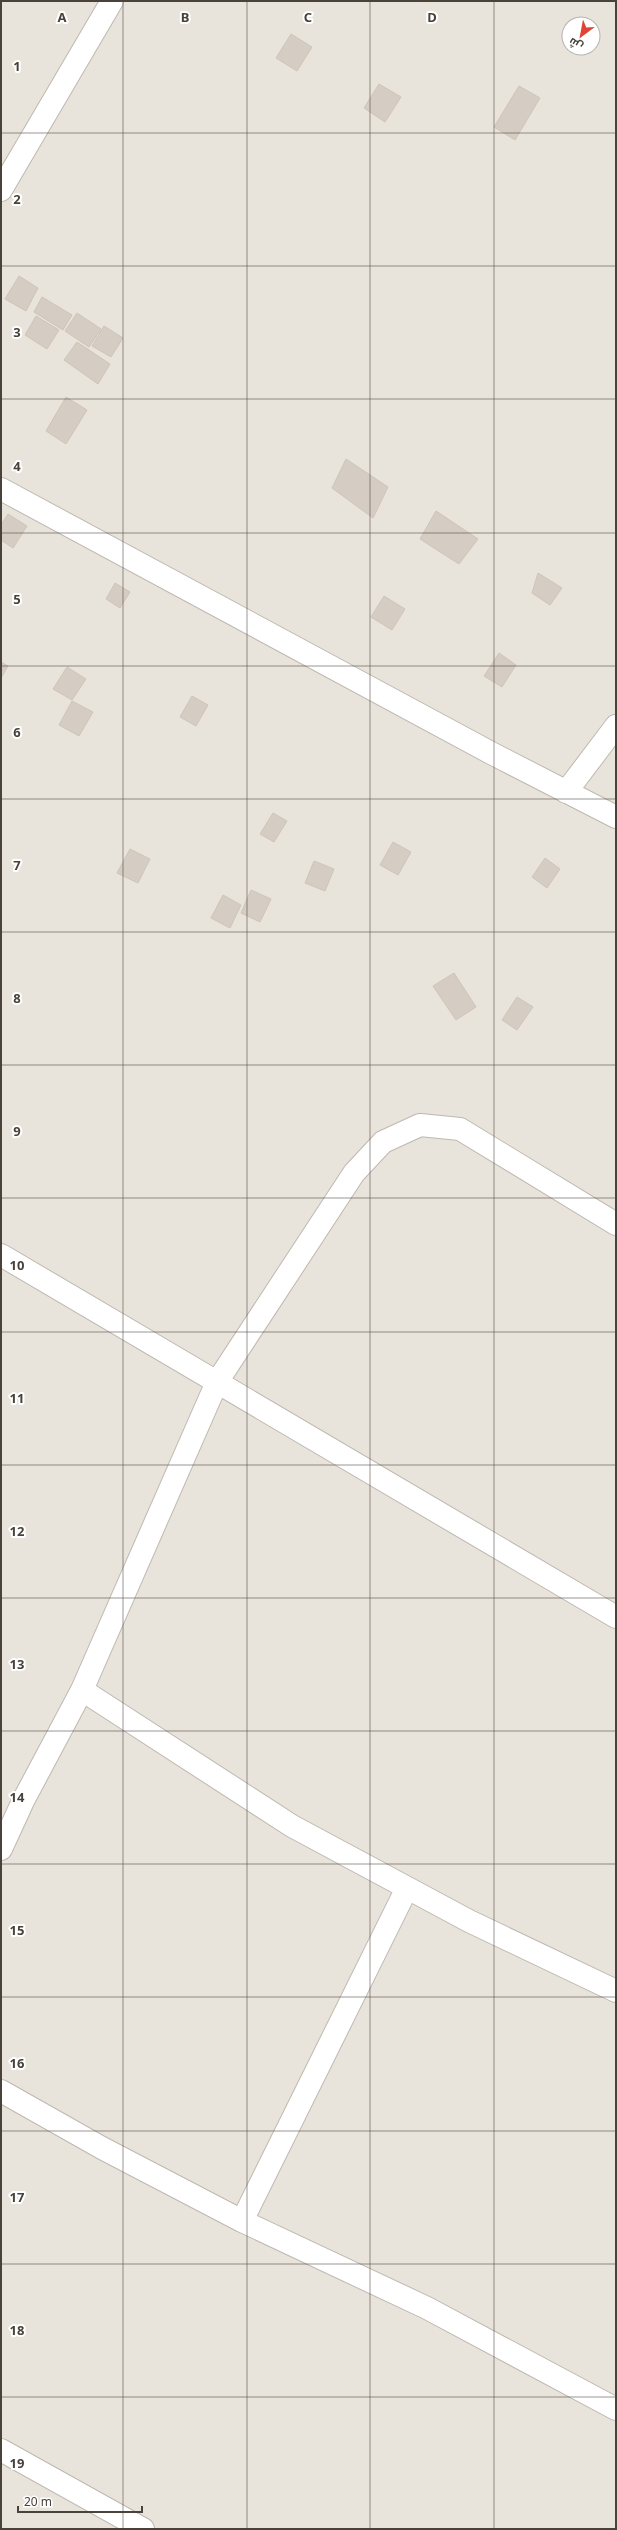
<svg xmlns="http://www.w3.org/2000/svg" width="617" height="2530" viewBox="0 0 617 2530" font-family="'Noto Sans',Cairo,sans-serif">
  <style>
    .residential { fill: #e8e3db; fill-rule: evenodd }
    .building { fill: #d5ccc3; stroke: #cfc4b7 }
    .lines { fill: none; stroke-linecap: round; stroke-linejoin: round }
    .street-casing { stroke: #bfb8b0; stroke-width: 24 }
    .street { stroke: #fff; stroke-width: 22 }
    .grid { fill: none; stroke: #48423b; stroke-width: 1; stroke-opacity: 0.55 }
    .grid-label { font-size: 13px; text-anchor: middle; font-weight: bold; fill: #48423b; stroke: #fff; stroke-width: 4; stroke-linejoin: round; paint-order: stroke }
  </style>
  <rect width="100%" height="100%" fill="#f4f1ec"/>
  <path class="residential" d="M1,1H616V2529H1ZM569,24H593V48H569Z"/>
  <path class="building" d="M291,34L312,47L297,71L276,58Z
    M379,84L401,97L385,122L364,108Z
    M519,86L540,98L515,140L494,127Z
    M19,276L38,288L26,311L5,299Z
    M42,297L72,315L63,330L34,312Z
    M77,313L101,329L89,347L65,331Z
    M36,316L59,330L47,349L25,335Z
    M104,326L123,338L111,357L92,346Z
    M77,342L110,364L98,384L64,360Z
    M66,397L87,410L66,444L46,431Z
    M346,459L388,487L373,518L332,488Z
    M436,511L478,539L459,564L420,539Z
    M8,514L27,526L13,548L1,540V525Z
    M538,573L562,588L550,605L532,593Z
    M115,583L130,592L120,608L106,599Z
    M384,596L405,609L392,630L371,617Z
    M499,653L516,665L502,687L484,676Z
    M1,662L8,666L1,678Z
    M67,667L86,679L72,700L53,689Z
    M192,696L208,705L196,726L180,717Z
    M72,701L93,712L79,736L59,725Z
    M273,813L287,821L274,842L260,834Z
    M393,842L411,852L398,875L380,865Z
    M130,849L150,859L138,883L117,873Z
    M545,858L560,869L547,888L532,877Z
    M314,861L334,869L325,891L305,883Z
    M251,890L271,899L260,922L241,913Z
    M223,895L241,905L230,928L211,918Z
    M454,973L476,1007L456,1020L433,986Z
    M517,997L533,1007L517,1030L502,1020Z"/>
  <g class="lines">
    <g class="street-casing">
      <path id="street" d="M1,190L112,1
        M1,489L493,754L616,817
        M566,792L616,726
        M1,1255L616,1617
        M82,1690L292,1826L469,1921L616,1991
        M1,1849L24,1799L82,1690L217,1382L354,1173L383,1142L420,1125L460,1129L616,1224
        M1,2091L102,2148L242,2221L427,2308L616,2409
        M242,2221L407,1888
        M1,2450L143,2529"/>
    </g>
    <use href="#street" class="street"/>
  </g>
  <path class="grid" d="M123,1V2529M247,1V2529M370,1V2529M494,1V2529M1,133H616M1,266H616M1,399H616M1,533H616M1,666H616M1,799H616M1,932H616M1,1065H616M1,1198H616M1,1332H616M1,1465H616M1,1598H616M1,1731H616M1,1864H616M1,1997H616M1,2131H616M1,2264H616M1,2397H616"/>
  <g class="grid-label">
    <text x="62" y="22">A</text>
    <text x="185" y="22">B</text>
    <text x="308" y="22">C</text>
    <text x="432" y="22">D</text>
    <text x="17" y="71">1</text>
    <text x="17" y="204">2</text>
    <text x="17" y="337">3</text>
    <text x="17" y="471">4</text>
    <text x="17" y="604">5</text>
    <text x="17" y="737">6</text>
    <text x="17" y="870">7</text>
    <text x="17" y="1003">8</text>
    <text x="17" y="1136">9</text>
    <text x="17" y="1270">10</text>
    <text x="17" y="1403">11</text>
    <text x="17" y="1536">12</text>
    <text x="17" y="1669">13</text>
    <text x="17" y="1802">14</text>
    <text x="17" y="1935">15</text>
    <text x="17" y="2068">16</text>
    <text x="17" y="2202">17</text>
    <text x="17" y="2335">18</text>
    <text x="17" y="2468">19</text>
  </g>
  <rect width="617" height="2530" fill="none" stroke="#48423b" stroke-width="4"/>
  <g transform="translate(581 36) rotate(212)"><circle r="19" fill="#ffffff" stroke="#b6b3b1"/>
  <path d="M0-3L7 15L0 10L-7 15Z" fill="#e14336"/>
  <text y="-6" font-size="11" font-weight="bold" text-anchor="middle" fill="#48423b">ش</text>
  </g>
  <path d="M18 2506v6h124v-6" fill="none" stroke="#48423b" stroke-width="2"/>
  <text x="24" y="2506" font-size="12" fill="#48423b" stroke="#ffffff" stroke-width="3" paint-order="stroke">20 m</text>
</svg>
